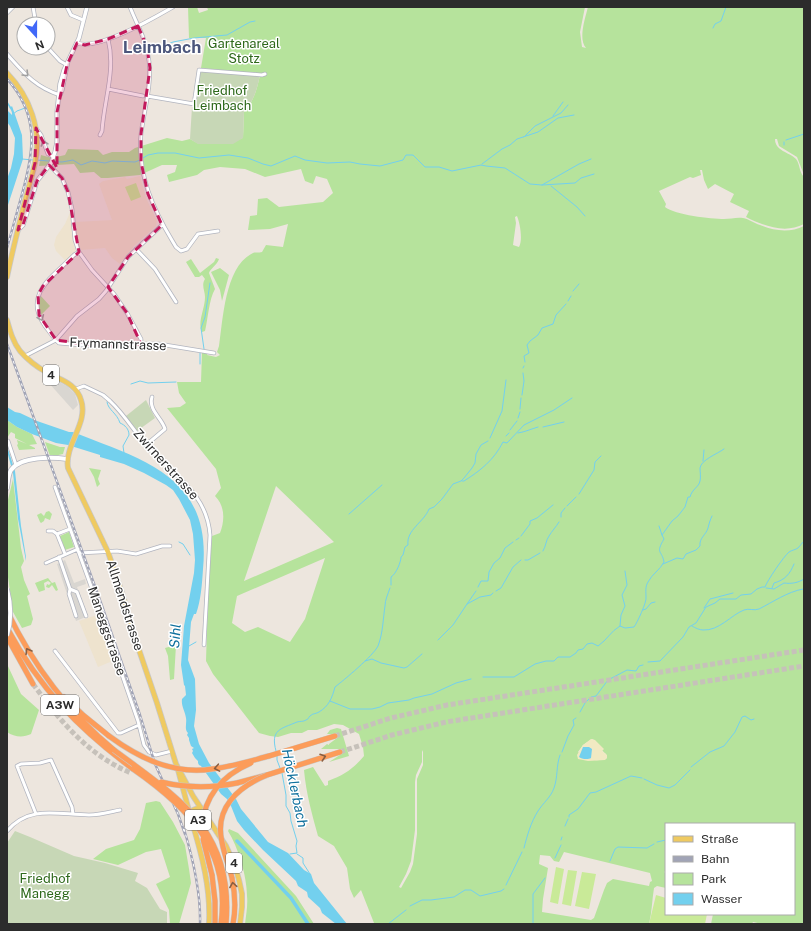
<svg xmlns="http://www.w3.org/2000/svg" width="811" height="931" viewBox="0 0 811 931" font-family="'Public Sans',sans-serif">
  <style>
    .education { fill: #eee3ce }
    .green { fill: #b6e39c; fill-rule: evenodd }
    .sand { fill: #f1e9c2 }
    .cemetery { fill: #c7d7b6 }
    .pitch { fill: #c9ea98 }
    .plaza { fill: #d9d6d1 }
    .water { fill: #73d0ee }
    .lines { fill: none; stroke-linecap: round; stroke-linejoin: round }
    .stream { stroke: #73d0ee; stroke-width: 1 }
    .canal { stroke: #73d0ee; stroke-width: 3.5 }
    .motorway-tunnel { stroke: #c6c1ba; stroke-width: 5; stroke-dasharray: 5 2.5; stroke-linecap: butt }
    .minor-casing { stroke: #b2b5bf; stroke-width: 4.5 }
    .tertiary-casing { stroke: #b2b5bf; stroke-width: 5 }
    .secondary-casing { stroke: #b2b5bf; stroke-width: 5.5 }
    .primary-casing { stroke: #c8c8c8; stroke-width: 6 }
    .motorway-casing { stroke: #c8c8c8; stroke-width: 6 }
    .minor { stroke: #fff; stroke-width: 3 }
    .tertiary { stroke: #fff; stroke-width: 3.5 }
    .secondary { stroke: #fff; stroke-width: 4 }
    .primary { stroke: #efca61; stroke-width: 4.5 }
    .motorway { stroke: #fc9c5a; stroke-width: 5 }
    .rail-casing { stroke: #a1a4b6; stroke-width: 2.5 }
    .rail { stroke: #fff; stroke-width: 1; stroke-dasharray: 3; stroke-linecap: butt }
    .secondary-bridge-casing { stroke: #b2b5bf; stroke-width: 5.5; stroke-linecap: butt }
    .motorway-bridge-casing { stroke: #c8c8c8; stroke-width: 6; stroke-linecap: butt }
    .secondary-bridge { stroke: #fff; stroke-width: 4 }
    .motorway-bridge { stroke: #fc9c5a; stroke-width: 5 }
    .oneway { stroke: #a0a0a0 }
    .oneway2 { stroke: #8a5e41 }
    .marked { fill: #c2185b; fill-opacity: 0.2; stroke: #c2185b; stroke-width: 3; stroke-dasharray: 8 5; stroke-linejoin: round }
    .labels { text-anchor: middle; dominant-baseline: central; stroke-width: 3; stroke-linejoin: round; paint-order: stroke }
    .shield { fill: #fff; stroke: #6b6b6b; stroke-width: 1 }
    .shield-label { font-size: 12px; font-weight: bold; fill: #2c2c2c }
    .park-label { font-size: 13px; fill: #2e691b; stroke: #fff }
    .street-label { font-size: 13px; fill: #2c2c2c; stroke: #fff }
    .water-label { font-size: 14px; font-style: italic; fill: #0f709d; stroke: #fff }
    .district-label { font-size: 17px; font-weight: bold; fill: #4c567c; stroke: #fff }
  </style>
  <rect width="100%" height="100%" fill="#ede6de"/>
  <path class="education" d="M140,176L146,198L157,221L156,226L134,246L120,264L112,258L105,248L81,250L77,240L75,222L112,220L99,184L103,181L125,177L127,179Z
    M71,210L73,240L76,250L66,261L56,251L54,245L56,237L65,224Z
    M100,614L115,660L98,667L79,621Z"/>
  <path class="green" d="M188,7H197L199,13L208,10L207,7H585L580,32L582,47L586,48C578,39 585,19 588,7H804V175L797,157L779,146L777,139H775C775,151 789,152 796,159C800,164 799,172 804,177V224C785,234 764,226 746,217L749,211L730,202L734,194L715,184L708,189L704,180L702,170H700L701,175L693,178L690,177L659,191L666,204L665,207C675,215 711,219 724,219C730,219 737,217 743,218C749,219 754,223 760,225C774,231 790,233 804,226V924H762L753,922L752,924H711L713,914H794V824H666V871L664,872L666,873V888L657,886L654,888C652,900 652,912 649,924H376L374,923L361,890L354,898L350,889L347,868L334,846L318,836C312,814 306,793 304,770L313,767L325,786L328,785V781C344,775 353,769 364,756L363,747L359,734L343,725L334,724L317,730H308L302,733H291L278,737L270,736L259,733L213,674L206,661L208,596L212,536L220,533C225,520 225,506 215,496L221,488L216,469L167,408L180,407L186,403L179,393L177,382H201L202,352L208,353L207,355L216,357L220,355L217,352L219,346C223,319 225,266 253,253C255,252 259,253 262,252L266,245L283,247L288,224L270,229L248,230L250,216L257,215L258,199L267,198L279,207L323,202L333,193L327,179L316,176L313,184L305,181L301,169L265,177L245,169L220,167L204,170L197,175L169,182L167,175L175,172L177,165H162L140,175L108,178H101L94,172L80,173L74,164L39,166L41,155L52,158L65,155L68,149L98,150L103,155L112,152H129L135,148L167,138L182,141L190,139L199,144L243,138L244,112C254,101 257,89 260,75L265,76L267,74L264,73L261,74L201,68L206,38H189ZM517,216C520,223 523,240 519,247L513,245L516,223L515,217ZM276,486L334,542L244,581ZM325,558L305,619L290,642L258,627L245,632L232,623L237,596ZM592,739C598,741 600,750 606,754L607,758C594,763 590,759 578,752L583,745ZM423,750V765L417,779V834L413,864L410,872L401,888L399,887L406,874L411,861L415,830V782L416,775L422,762V752ZM564,852L650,873L652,881L650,882L649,886L613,879L607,883L604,890L594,918L591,920L542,912L543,899L548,868L539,864L540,855L550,856L554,861L559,862Z
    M216,258L219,259C217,265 210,269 209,273L215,289C209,299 208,319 205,331L202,332C197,322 205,309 205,297C205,291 201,285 205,279L202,275L199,277H195L186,262L191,259L200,273L214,262Z
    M220,268L229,275L222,301L220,290L211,272Z
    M40,295L50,306L41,315L39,310Z
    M7,420L17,427L32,434L37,444L29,445L35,448V449L19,450L17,445L18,444L17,440L27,444L15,438V434L11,432L7,438Z
    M45,442L60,447H65L63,454L54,456L51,455L50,456Z
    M89,468L101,470L98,479L100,484L97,487L94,477Z
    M13,479L21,548L24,561L21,567L24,580L30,594L27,596L33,619L31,625L22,628L13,612L7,570V504Z
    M49,511L52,514L50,520L45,518L44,521L41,523L40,522L37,515L41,513L44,516L46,512Z
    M69,532L74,547L65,550L60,536Z
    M48,578L52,583L55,582L58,590L56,591L52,585L49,588L46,587L47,584L49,585L51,583L48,581L44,583L45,590L39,592L35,583Z
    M176,645L174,679L170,680L168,656L165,648Z
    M7,664L21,694L39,710L31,734C23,738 14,737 7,732Z
    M337,728L341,729L349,756L329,762L343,753V750L340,749H321L327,744L329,745V744L337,738L336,734H327L330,730Z
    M156,801L160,802L173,822L185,845L189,869L191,883L179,924H170L169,910L156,884L170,877L161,849L146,852L118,865L93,859L106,849L134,840L140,829L146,803Z
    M229,829L238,833L296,896L314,924H245C246,915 248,905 247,896C247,876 238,847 228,831Z"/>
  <path class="sand" d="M591,739L595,740L604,749L602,751L607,755V758L605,760L588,761L578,759L577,755L583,745Z"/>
  <path class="cemetery" d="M203,71L260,75C257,89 254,101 244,112L243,138L233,144H198L190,139L192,107H195L200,73Z
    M146,400L155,418L137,431L126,416Z
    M15,831L30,837L74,856L105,863L138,873L135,881L147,888L160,909L167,912V924H7V843Z"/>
  <path class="pitch" d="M136,183L141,197L131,201L125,187Z
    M556,867L564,869L558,904L550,902Z
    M568,870L577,871L571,906L562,904Z
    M582,872L596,874L589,909L575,906Z
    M656,895L666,898V914H707L705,924H649Z"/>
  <path class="plaza" d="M52,378L68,387L75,394L78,405L73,410L48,382Z
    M65,560L74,583L85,579L86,584L77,587L88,616L76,621L57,564Z"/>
  <path class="water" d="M7,101L11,107L12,106L22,135L23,159L7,208V179L11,168L14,154L15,138L10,126L7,122V110L12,115C13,110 7,107 7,101Z
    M7,407L15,412L20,413L37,421L69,432H73C143,460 212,476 203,569C202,584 201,600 196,614H194L191,622L188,660L195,679L196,710L194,726L199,744L209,763L236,799L241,809L268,842L288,853L304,870L311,874L314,883L347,924H336L322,913L320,908L308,897L307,892L298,886L296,881L263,850L244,830L237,821L231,806L227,799L221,794L201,766L199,765L198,763V761L195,758L192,753L193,751L192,749L194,748L191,746L189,740V738L187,735L188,733C184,729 187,724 186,718C185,711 181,706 182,699L186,695L185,686L184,685L181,665L184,626L194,573L195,560L193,534L190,520L179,499L173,490L166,485L144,473L124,464L100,457V455L68,445L56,443L32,434L17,427L7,420Z
    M7,446L15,471L21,526L26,557V561L18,519L13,473L7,451Z
    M583,747H589L592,749L591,758C588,760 581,759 579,757Z"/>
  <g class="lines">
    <path class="stream" d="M713,28L715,24L721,21L726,7
      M151,51L173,42L194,38L227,35L250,22L255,21
      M13,114L17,111L25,108
      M553,116L563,102
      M524,137L535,126L561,113L568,105
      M786,140L804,134
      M784,142V145
      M143,158L148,155L158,153H175L199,158L229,155L248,158L263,164L271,166L295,156L305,160L327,163L350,162L360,164L380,166L403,160L406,155H413L425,167H439L452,171L481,165L486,166L505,168L530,184L542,185L575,183L581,178L594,174
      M22,159L33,160
      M36,160L62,162L73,160L81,165L92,161L105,163L112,161L135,162L140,160
      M482,164L502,149L510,145L517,139L538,132L558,118L574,115
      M542,185L579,164L591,159
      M551,186L577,207L585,216
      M573,291L579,284
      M568,301L571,296
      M204,349L201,328L205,317L210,283
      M525,362L524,356L529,353L527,345L530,341L538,335L542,328L553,324L556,315L566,304
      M200,364V353
      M523,368L524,366
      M131,384L140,381L148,383L176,382
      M522,395L524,381L523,373
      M107,402C108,410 117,413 120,423C125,425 129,429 129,435L123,446L124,453
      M520,409L521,398
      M518,418L520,412
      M543,427L564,422
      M510,430L517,421
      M518,433C525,432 531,429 538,427
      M506,436L509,433
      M490,438L502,411L506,380
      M703,461L704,450
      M462,481H464C480,471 494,460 503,442L507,443L524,425L554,410L572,398
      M579,494L594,470L595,462L601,456
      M567,506L576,497
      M349,514L382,485
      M561,517V513L565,508
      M659,526L662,535
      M521,536L530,524V521L537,518L553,505
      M516,540L519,538
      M179,542L183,544L190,555
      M543,551C546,546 546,540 549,536C552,531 556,527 559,522
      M525,560H528L540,553
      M663,564L677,558L683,559L686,554L696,550L700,546C699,538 706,535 708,528C709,524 710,520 712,516
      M391,585V577C396,574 401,562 401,557L403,555L405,547L408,545C406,530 424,522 429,509L434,507L442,499L453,484L461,481L464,478L472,468L475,463L476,454L481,445L488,441
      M478,587L481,581H488L489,572L494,563L500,558L505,548L513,542
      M766,588L774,589L784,583C791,584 798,583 804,579
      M772,588L774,583C785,580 790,574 794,564
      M496,591L501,588L513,567L521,560
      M467,604L476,591
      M704,608L710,599L733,593
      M643,610L646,609L651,603L655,602
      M620,626L621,615L625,606L622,595L627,585L625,571
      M692,626C695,628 700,630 703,630C719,631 731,615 744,610C749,608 754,611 759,609C773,602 787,592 803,589
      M438,640L453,625L467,604L480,597L491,595L493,593
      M189,646L196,642
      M365,661L372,659L381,663L404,668L407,667L422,654
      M648,662L660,661L683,637L689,627L696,623L706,607L715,603L720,599H736L741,595L751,594L757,589L762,587H765C767,581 784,556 789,552C792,550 795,550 798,548C800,546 802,543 804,541
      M483,677H514L535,664L546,661H554L558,657H570L576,653L578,650L583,649L587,644L592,643L598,646C607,640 611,631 620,626L625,628L634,627C637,623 647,602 646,597C646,592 645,587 648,582C652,574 660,570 664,562C662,550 655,554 664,539L662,535L672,521L678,516L685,507L688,497H690C692,489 699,487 700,481C701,477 700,472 700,468C701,460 717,454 724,449
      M330,701L350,709H372L380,707L388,703L409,700L414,698L432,694L456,683L471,679
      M580,712L585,703L591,697L596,696L608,680L627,670L636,671L639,666L643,665
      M276,751C270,729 281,729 297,722C300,721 303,722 306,720C310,718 307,719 310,716C313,713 316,714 319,712C329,706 332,698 335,687C344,680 373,656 378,646C383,633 383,619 385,606C385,600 388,594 390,588
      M562,752L568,736L574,725L573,720L576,718
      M277,756V760L280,768
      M691,767L710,752L724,746L735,732L742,717L745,716L751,720L754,719
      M282,773L286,795V806L290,813L291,821L297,841L296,846L297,853L290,854
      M644,779L657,785L669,788L675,785L690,770
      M569,817V815L578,809L590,793L596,792L631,776L642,778
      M565,826L568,819
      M561,840L562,837
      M657,842L666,840
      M524,848C527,836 531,822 538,811C543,803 551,797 554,788C558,777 556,766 560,755
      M297,854L303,858V863L310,874
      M555,858L561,845
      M610,861L615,849L618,847L647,848L654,844
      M506,885L522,852
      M410,906L422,900H431L454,897L465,890H471L480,896L501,891L504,889
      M388,924L406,910
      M533,924V894L545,878"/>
    <path class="canal" d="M237,841L291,898L308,924"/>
    <path class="motorway-tunnel" d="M33,684C60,721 88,755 131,773
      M335,736L391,718L447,705L804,650
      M340,752L392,735L446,722L804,666"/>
    <g class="minor-casing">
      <path id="minor" d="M33,7L36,24
        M67,7L71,15L83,20
        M130,7C137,25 147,41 149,61C152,85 144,110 141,134C137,174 153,209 173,242L176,247L181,251L187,249L198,234L218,231
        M7,13L13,7
        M77,43C98,51 154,18 173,7
        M48,48L60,61L67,65
        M7,54C24,73 35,87 60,95
        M108,89L143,96
        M147,96L194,104L199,70L262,75L265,74
        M36,128L41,135L48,154L54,157
        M100,135L102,131C104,100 116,70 108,39
        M49,165L62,178L68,192L72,209L75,240L79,252L92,270L114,294L127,313L141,339V344
        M136,249L155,269L176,302
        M79,252L74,255C54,276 22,294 45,326C50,332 53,338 59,343L105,347L141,344H159L214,353
        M25,356L56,340L77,316L99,299L106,291L128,257L162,225
        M76,389L84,386L103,395L110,401C124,414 134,431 147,446C172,475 207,492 210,535L204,645
        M8,441L16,465
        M146,445L165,429C162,418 148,410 152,397
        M55,487L100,611L138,721L144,745L149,752L156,755L172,751
        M48,531H53L57,534
        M79,553L117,551L136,554L162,546H170
        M65,554L57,534L70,529
        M59,557L70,589L77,592L86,616
        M46,563L78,549
        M70,589L69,594L76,616
        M55,651L118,733H121L139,725
        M36,814L17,766L21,764L40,763L51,760L72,807L73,814
        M7,831C30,804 59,815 89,815C100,815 110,812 120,810"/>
    </g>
    <g class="tertiary-casing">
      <path id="tertiary" d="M60,95L62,90L67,65
        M18,230L23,225L37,181L51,163L55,152L57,142V112L60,84L64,70L79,38L87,7"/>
    </g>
    <g class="secondary-casing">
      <path id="secondary" d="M7,488C8,483 8,475 11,470C21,456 52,457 67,459"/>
    </g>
    <g class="primary-casing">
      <path id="primary" d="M7,73C30,97 42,130 35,163C31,181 25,199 21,217C16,237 11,257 7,277
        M7,320C10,331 13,342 20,351C27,359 37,367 46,372C60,380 76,383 81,400C89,423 64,445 68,468L108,552L123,596L135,638L157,703L176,764L193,796L226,846L235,866L239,880L242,894V907L240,924
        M177,766L189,811
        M190,814L193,810L198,808L201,810
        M192,822C202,855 211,889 209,924"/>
    </g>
    <g class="motorway-casing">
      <path id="motorway" d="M7,611C33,665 68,712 114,750
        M7,628C40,689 78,728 133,769
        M7,637L33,684
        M64,697L83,715L109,736
        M269,756L335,736
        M237,783L267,775L340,752
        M212,875L215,901V924"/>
    </g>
    <use href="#minor" class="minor"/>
    <use href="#tertiary" class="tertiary"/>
    <use href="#secondary" class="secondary"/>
    <use href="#primary" class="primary"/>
    <use href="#motorway" class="motorway"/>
    <g class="rail-casing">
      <path id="rail" d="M7,79C40,116 34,151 22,194C17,212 12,230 7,248
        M7,344L101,603L140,715L155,764L178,814L185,834
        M184,829C193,859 201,893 200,924"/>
    </g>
    <use href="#rail" class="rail"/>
    <g class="secondary-bridge-casing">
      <path id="secondary-bridge" d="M7,635C12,619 11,604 7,589"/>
    </g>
    <g class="motorway-bridge-casing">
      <path id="motorway-bridge" d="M109,736C139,758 173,775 212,769C231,767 250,761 269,756
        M114,750C180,799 234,831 226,924
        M133,769C189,808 231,850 221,924
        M161,782C186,788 212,788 237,783
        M202,827C204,796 223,775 251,763
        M203,839L212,875
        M233,924C236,909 235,893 232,878C229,866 224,854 222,842C214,808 238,787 267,775"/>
    </g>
    <use href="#secondary-bridge" class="secondary-bridge"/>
    <use href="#motorway-bridge" class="motorway-bridge"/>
  </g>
  <defs><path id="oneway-chevron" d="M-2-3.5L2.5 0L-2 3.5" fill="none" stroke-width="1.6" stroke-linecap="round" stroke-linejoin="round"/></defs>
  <g class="oneway">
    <use href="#oneway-chevron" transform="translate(26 74) rotate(46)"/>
    <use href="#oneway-chevron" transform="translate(44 143) rotate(-108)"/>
    <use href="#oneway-chevron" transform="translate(41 318) rotate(66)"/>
  </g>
  <g class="oneway2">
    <use href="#oneway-chevron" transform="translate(28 651) rotate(-121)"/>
    <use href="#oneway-chevron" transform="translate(323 757) rotate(-18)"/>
    <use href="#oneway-chevron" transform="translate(217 768) rotate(170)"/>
    <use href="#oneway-chevron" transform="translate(233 885) rotate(-99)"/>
  </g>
  <path class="marked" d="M138,26L147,47L150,68L141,134V162L148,194L162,225L128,257L108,287L127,313L141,344L105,347L56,340L39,315L38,295L43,286L79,252L68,192L62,178L49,165L37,181L23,225L18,230L35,163L36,128L57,168V112L67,65L77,43L85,45L108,39Z"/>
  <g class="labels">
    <g class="shield">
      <rect x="43" y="365" width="16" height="20" rx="3"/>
      <rect x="41" y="695" width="38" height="20" rx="3"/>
      <rect x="185" y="810" width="26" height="20" rx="3"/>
      <rect x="226" y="853" width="16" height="20" rx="3"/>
    </g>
    <g class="shield-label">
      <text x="51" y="375">4</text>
      <text x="60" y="705">A3W</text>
      <text x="198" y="820">A3</text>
      <text x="234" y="863">4</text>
    </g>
    <g class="park-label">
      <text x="244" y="43">Gartenareal<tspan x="244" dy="15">Stotz</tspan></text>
      <text x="222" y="90">Friedhof<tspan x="222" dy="15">Leimbach</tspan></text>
      <text x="45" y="878">Friedhof<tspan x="45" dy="15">Manegg</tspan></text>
    </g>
    <g class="street-label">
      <text transform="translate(118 344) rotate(2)">Frymannstrasse</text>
      <text transform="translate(166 464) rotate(48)">Zwirnerstrasse</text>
      <text transform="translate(125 605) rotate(72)">Allmendstrasse</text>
      <text transform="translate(107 631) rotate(71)">Maneggstrasse</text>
    </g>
    <g class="water-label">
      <text transform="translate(175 636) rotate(-86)">Sihl</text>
      <text transform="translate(295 788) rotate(78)">Höcklerbach</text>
    </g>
    <g class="district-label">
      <text x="162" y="47">Leimbach</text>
    </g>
  </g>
  <rect width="811" height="931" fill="none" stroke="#2c2c2c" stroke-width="16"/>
  <rect x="665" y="823" width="130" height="92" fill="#ffffff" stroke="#ababab"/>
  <rect x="673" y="836" width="20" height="6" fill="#efca61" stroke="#ababab"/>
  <text x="701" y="843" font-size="12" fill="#2c2c2c">Straße</text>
  <rect x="673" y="856" width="20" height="6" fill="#a1a4b6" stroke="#ababab"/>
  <text x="701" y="863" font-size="12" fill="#2c2c2c">Bahn</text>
  <rect x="673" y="873" width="20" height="12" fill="#b6e39c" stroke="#ababab"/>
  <text x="701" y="883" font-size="12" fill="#2c2c2c">Park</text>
  <rect x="673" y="893" width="20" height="12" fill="#73d0ee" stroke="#ababab"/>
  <text x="701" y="903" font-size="12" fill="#2c2c2c">Wasser</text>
  <g transform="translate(36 36) rotate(159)"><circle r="19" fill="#ffffff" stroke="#ababab"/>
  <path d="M0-3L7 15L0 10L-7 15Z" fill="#4168f8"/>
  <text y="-6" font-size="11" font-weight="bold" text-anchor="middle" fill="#2c2c2c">N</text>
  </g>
</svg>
